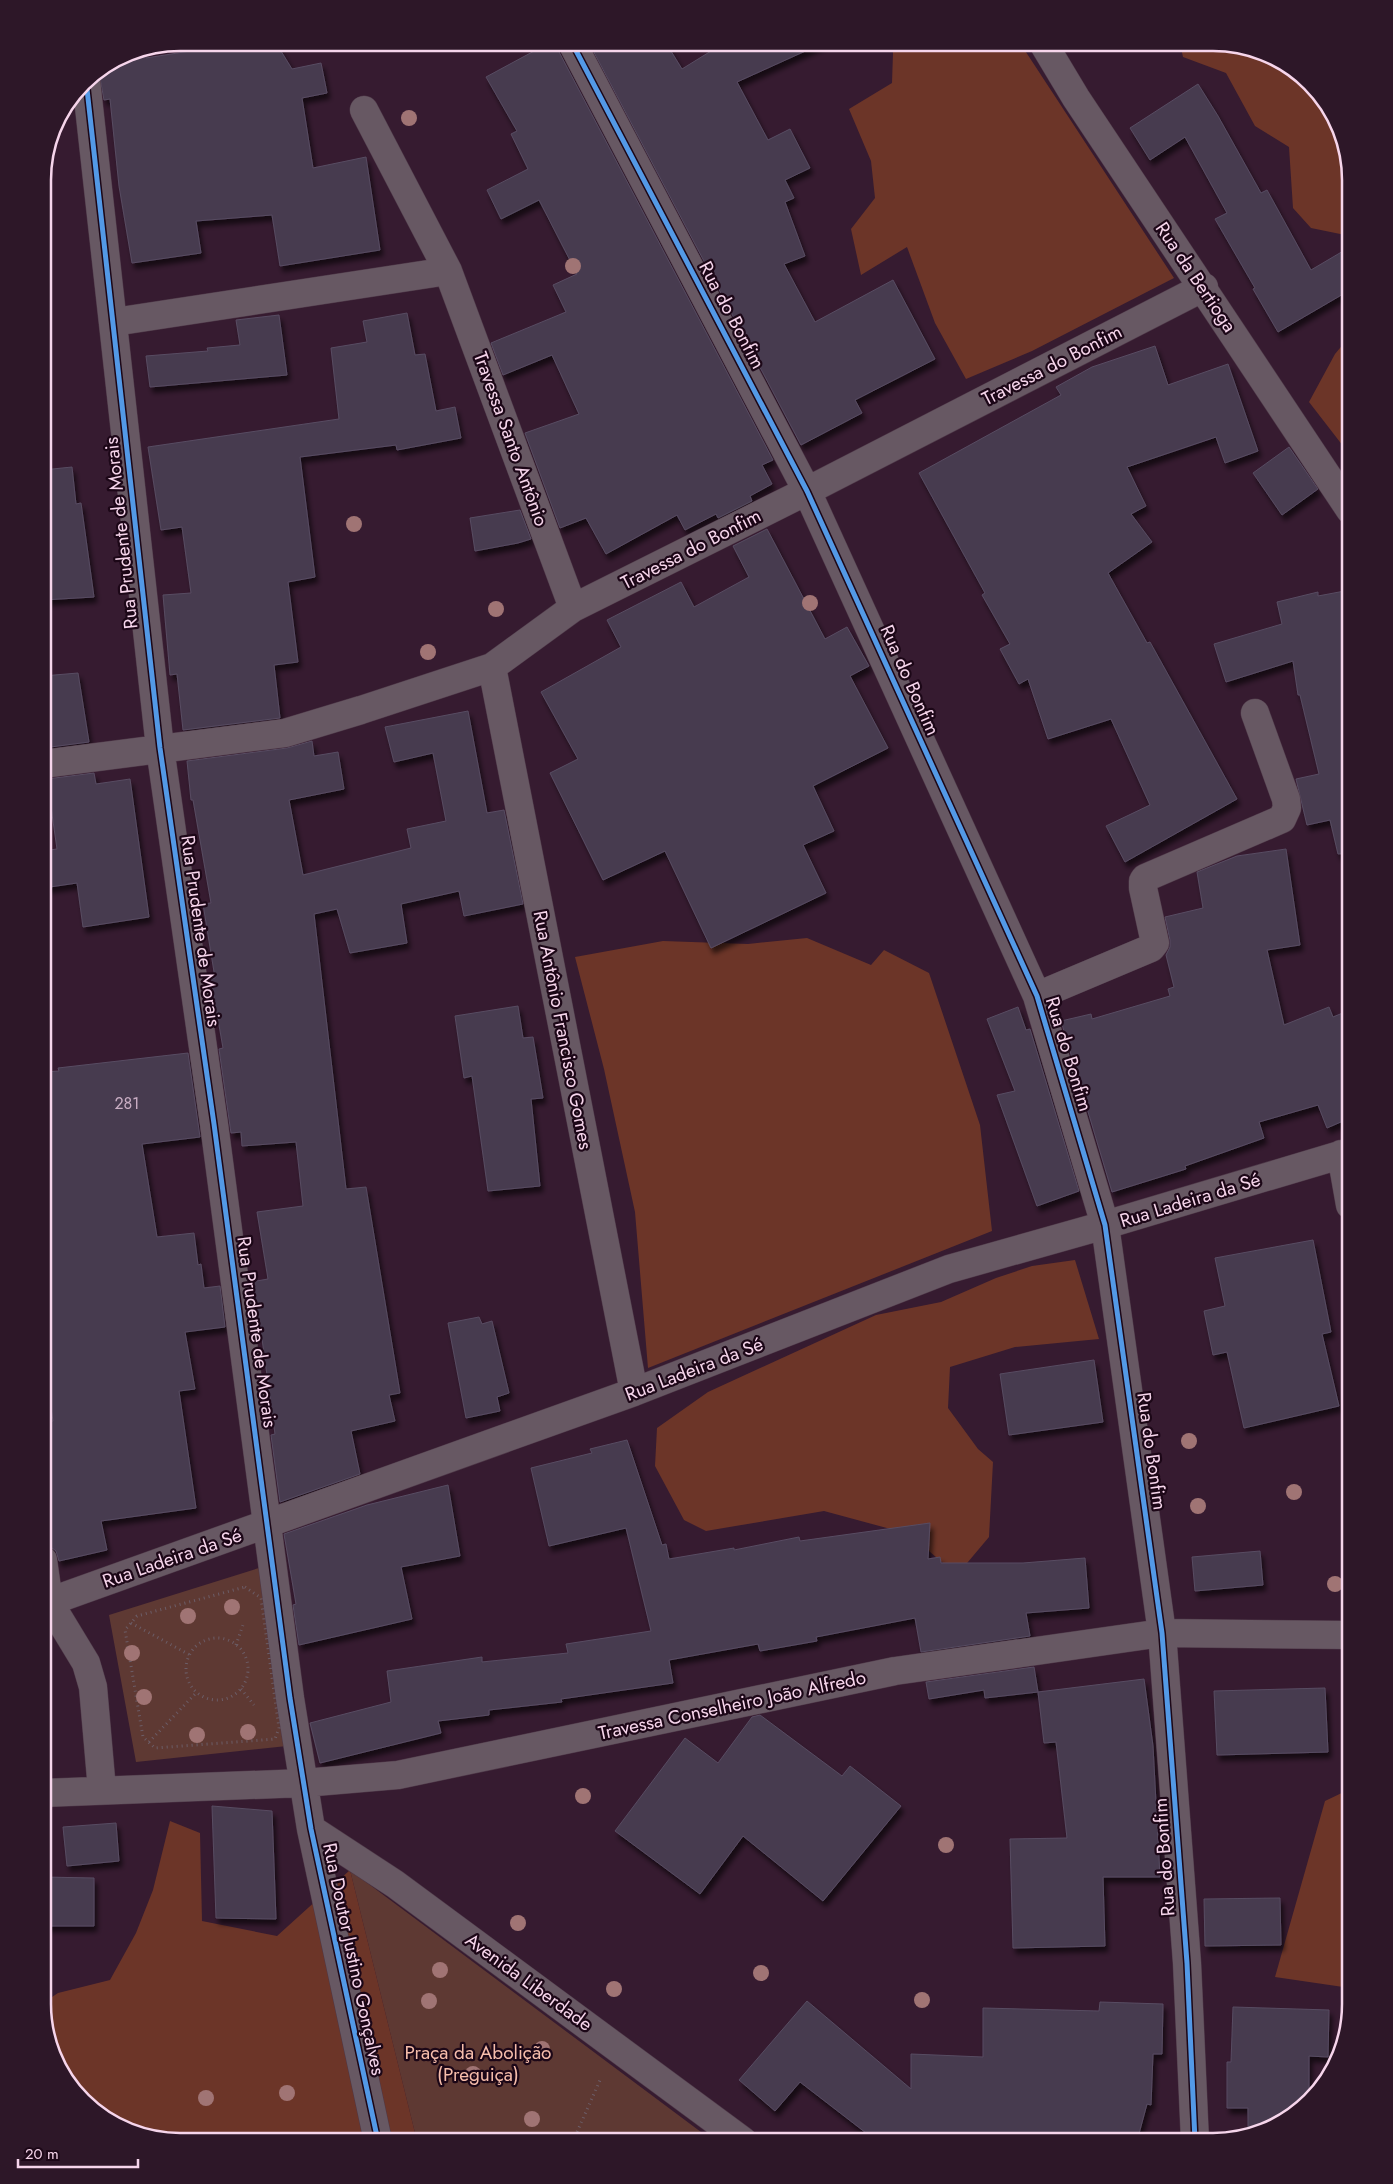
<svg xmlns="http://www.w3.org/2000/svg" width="1393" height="2184" viewBox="0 0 1393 2184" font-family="Jost,sans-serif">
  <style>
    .green { fill: #5e3933 }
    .forest { fill: #6c3528 }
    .building { fill: #463b4f; stroke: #584c62; filter: url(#shadow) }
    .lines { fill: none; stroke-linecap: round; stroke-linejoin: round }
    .street-casing { stroke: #4e3848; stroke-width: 29 }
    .path { stroke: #6c5d67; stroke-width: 3; stroke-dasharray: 1 4; stroke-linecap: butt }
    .street { stroke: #675863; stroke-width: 28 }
    .cycleway-casing { stroke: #1c0717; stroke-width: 8 }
    .cycleway { stroke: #5399e6; stroke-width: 5 }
    .tree { fill: #a07474 }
    .labels { text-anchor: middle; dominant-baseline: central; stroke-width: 4.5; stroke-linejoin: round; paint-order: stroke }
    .number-label { font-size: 16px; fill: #caaec4 }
    .street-label { font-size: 19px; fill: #f6d5eb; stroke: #1c0717 }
    .park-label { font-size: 19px; fill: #f6bdab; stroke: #1c0717 }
    .rim { fill: none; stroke: #f6d5eb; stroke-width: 2.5 }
  </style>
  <defs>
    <filter id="shadow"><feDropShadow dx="3" dy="5.5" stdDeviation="2.5" flood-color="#0009"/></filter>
  </defs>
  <rect width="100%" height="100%" fill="#361b30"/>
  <path class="green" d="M262,1567L287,1746L136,1762L109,1615Z
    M350,1870L713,2141H417Z"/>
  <path class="forest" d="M890,43H1020L1174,278L1032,351L966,379L935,323L907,247L861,275L851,229L875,198L871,161L849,109L892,83L893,53Z
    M1180,43H1222L1289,66L1336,119L1350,180V236L1311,228L1293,208L1289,147L1255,126L1226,73L1183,57Z
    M1350,336V455L1309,402L1335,354Z
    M807,938L871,965L884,950L929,973L980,1125L992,1231L648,1368L635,1212L604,1069L575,957L663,941L748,944Z
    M1075,1260L1099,1339L1015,1347L950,1367L948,1408L978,1449L993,1462L989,1537L957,1575L909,1534L824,1511L706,1531L684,1520L655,1466L657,1428L708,1392L876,1315L941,1302L996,1278L1032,1266Z
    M1350,1789V1988L1275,1977L1325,1801Z
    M170,1821L200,1833L202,1921L277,1936L350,1870L417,2141H172L104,2118L57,2065L43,2003L58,1993L110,1980L136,1933L153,1890Z"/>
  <path class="building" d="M241,43H276L292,69L321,63L327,93L302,98L313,168L366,157L380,250L280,266L272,215L196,221L201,253L132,263L119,186L110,99L104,100L99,72L128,53L145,50L146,58Z
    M549,43H556L558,50L773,460L762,465L772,484L750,496L752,501L718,518L716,514L685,530L677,515L606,554L586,518L560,528L525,433L579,414L552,355L503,375L491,343L566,312L553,285L577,274L539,200L501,219L487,190L528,169L511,134L517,131L486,77Z
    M589,43H666L682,69L724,43H823L737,82L768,140L790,129L810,168L785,180L794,198L785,202L805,256L784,264L815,322L893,280L935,359L855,400L862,413L801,445Z
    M1198,84L1218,116L1261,193L1267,190L1311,270L1350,247V290L1278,332L1253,289L1255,288L1215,219L1227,213L1185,137L1150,160L1130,128Z
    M407,313L415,355L425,354L436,411L455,407L461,438L397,450L396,445L300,457L315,577L288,582L298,662L274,665L280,718L183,730L177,674L170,675L163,595L191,593L182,527L161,530L148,447L339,419L331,348L367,342L363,321Z
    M279,315L287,375L150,387L146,356L208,351L207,348L240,345L236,320Z
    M1155,346L1168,385L1228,364L1258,451L1225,463L1216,437L1127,467L1146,506L1131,514L1152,542L1108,573L1147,643L1150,642L1237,799L1125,862L1106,826L1150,805L1111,719L1048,739L1028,679L1019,684L1000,649L1010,644L982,595L985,593L919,473L1061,395L1056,387L1092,367Z
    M1289,447L1318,489L1282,515L1253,473Z
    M72,467L76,504L81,503L94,597L43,600V470Z
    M520,510L531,539L518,543L475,551L470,518Z
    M767,529L825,639L847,627L869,666L850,676L888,748L813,786L834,831L803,845L826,893L711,948L665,851L603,880L550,773L578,759L541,692L621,647L607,620L681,582L694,607L749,577L733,546Z
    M1350,590V853L1338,854L1330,820L1307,825L1296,779L1319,774L1300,695H1298L1293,661L1226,682L1214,644L1282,624L1277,602L1318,592V596Z
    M78,673L89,742L43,748V676Z
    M468,711L487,813L504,810L523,904L464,916L459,891L401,904L407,943L350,953L337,909L314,914L346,1189L366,1187L400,1393L389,1395L395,1421L351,1431L360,1474L280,1502L271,1435L275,1434L260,1324H256L251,1282L268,1279L257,1212L303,1206L296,1142L242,1146L241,1132L231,1133L219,1049L223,1048L211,979L215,978L203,904L211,903L193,800H191L187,761L287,748L312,741L314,756L338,752L344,789L289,800L303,875L411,848L407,829L446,821L433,753L394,762L385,727Z
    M94,773L96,784L130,779L149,917L83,927L77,883L43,888V851L57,849L47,779Z
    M1286,849L1300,945L1267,950L1284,1025L1329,1007L1333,1017L1350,1010V1118L1327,1128L1318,1105L1259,1122L1264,1138L1185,1166L1186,1169L1112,1192L1061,1021L1091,1014L1092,1019L1170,996L1168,989L1174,987L1166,955L1170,947V940L1165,917L1203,908L1197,872L1237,856Z
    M518,1006L523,1038L533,1037L543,1098L531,1099L540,1186L488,1191L472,1076L464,1078L455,1016Z
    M1018,1007L1026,1030L1030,1029L1079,1191L1037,1206L997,1095L1015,1091L987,1019Z
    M188,1053L200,1137L142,1144L157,1237L194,1233L198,1265L201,1264L204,1288L220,1286L225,1327L185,1332L195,1389L179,1391L196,1508L101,1521L107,1550L59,1561L56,1551L48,1545L43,1520V1422L53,1421L43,1356V1072L59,1071L58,1068Z
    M1313,1240L1331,1332L1322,1334L1339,1406L1244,1428L1227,1352L1213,1355L1204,1311L1225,1306L1215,1258Z
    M479,1317L482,1324L492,1321L509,1393L497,1397L500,1411L466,1418L448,1323Z
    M1094,1360L1103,1422L1009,1435L1000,1374Z
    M627,1440L662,1545L666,1544L669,1559L734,1548V1550L799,1537L800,1541L930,1523L928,1559L940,1557L941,1563H1023L1085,1558L1089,1608L1026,1613L1030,1636L921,1652L915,1618L816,1637L817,1641L760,1651L758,1644L669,1660L673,1683L561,1699L562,1702L489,1710V1715L438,1721L441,1733L320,1763L310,1723L391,1702L387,1671L482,1657V1662L568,1653L566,1644L651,1631L626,1528L549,1546L531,1468L592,1453L590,1449Z
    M448,1485L460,1556L401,1567L412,1619L299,1645L293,1605L296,1604L284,1534L367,1505Z
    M1260,1551L1263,1585L1195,1591L1192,1557Z
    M1034,1667L1038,1692L985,1698L984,1690L929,1699L926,1682Z
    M1144,1679L1153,1746L1160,1877H1103L1105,1946L1013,1948L1010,1839L1067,1838L1056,1742L1044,1743L1038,1692Z
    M1325,1688L1328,1752L1217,1755L1214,1691Z
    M760,1715L842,1776L850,1766L901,1806L823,1901L743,1836L700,1894L615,1831L685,1738L718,1763L752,1717Z
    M212,1806L272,1811L276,1919L216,1918Z
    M116,1823L119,1861L67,1866L63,1827Z
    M43,1877L94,1878V1926H43Z
    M1280,1898L1281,1945L1205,1946L1204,1899Z
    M807,2001L911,2089V2054L983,2057V2008L1099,2011L1100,2002L1163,2004L1162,2054H1153L1151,2105L1147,2104L1137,2141H884L870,2136L800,2082L775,2111L739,2080Z
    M1233,2007L1329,2010L1328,2057L1309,2056V2094L1274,2127L1248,2133V2108H1227V2062H1231Z"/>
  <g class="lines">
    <g class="street-casing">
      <path id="street" d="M572,43L807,491L1037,996L1105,1225L1162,1633L1187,1963L1195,2141
        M1043,43L1076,98L1350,510
        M86,80L160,748L214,1124L290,1698L311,1829L378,2141
        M364,110L448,271L573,608
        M114,322L448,271
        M492,667L634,1392
        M43,764L285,733L361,710L492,667L573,608L807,491L1204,287
        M1037,996L1151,948L1155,943L1143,888V881L1145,878L1282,819L1287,808L1286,799L1255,713
        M1341,1154L1350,1205
        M43,1560L49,1602L86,1663L93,1687L102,1790
        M43,1604L634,1392L949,1269L1105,1225L1350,1152
        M43,1793L304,1783L398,1775L895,1671L1162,1633L1350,1635
        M311,1829L395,1884L743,2141"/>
    </g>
    <path class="path" d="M245,1587L261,1598L279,1728L275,1739L155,1748L143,1737L125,1630L137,1616Z
      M131,1623L190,1655
      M186 1669a31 31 0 1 1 62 0a31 31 0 1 1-62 0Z
      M236,1645L244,1622
      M241,1689L254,1705
      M149,1742L197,1692
      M573,2141L601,2078"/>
    <use href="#street" class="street"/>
    <g class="cycleway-casing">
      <path id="cycleway" d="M572,43L807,491L1037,996L1105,1225L1162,1633L1187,1963L1195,2141
        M86,80L160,748L214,1124L290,1698L311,1829L378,2141"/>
    </g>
    <use href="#cycleway" class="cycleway"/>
  </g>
  <g class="tree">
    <circle cx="409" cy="118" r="8"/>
    <circle cx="573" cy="266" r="8"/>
    <circle cx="354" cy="524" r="8"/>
    <circle cx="810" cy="603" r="8"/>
    <circle cx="496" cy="609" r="8"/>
    <circle cx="428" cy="652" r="8"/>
    <circle cx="1189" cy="1441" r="8"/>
    <circle cx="1294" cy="1492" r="8"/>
    <circle cx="1198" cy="1506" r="8"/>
    <circle cx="1335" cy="1584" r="8"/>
    <circle cx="232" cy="1607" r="8"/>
    <circle cx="188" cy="1616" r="8"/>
    <circle cx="132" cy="1653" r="8"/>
    <circle cx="144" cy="1697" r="8"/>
    <circle cx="248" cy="1732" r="8"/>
    <circle cx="197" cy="1735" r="8"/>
    <circle cx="583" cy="1796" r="8"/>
    <circle cx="946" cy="1845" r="8"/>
    <circle cx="518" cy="1923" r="8"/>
    <circle cx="440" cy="1970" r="8"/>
    <circle cx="761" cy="1973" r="8"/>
    <circle cx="614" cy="1989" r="8"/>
    <circle cx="922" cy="2000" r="8"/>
    <circle cx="429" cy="2001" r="8"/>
    <circle cx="542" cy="2049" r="8"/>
    <circle cx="473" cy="2074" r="8"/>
    <circle cx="287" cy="2093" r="8"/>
    <circle cx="206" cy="2098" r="8"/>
    <circle cx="532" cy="2119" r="8"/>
  </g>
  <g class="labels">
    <g class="number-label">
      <text x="127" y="1103">281</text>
    </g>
    <g class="street-label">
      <text transform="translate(1196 277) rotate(56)">Rua da Bertioga</text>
      <text transform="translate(732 315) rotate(62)">Rua do Bonfim</text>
      <text transform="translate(1052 365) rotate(-27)">Travessa do Bonfim</text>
      <text transform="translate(511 439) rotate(70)">Travessa Santo Antônio</text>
      <text transform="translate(121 533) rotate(-96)">Rua Prudente de Morais</text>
      <text transform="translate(691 549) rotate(-27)">Travessa do Bonfim</text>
      <text transform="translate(910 680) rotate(66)">Rua do Bonfim</text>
      <text transform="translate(201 931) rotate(82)">Rua Prudente de Morais</text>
      <text transform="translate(563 1030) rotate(79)">Rua Antônio Francisco Gomes</text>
      <text transform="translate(1069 1054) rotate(73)">Rua do Bonfim</text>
      <text transform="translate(1190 1200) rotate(-17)">Rua Ladeira da Sé</text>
      <text transform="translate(257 1332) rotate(82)">Rua Prudente de Morais</text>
      <text transform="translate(694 1369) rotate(-21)">Rua Ladeira da Sé</text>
      <text transform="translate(1152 1451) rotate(82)">Rua do Bonfim</text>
      <text transform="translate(172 1558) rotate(-19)">Rua Ladeira da Sé</text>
      <text transform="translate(732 1705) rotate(-12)">Travessa Conselheiro João Alfredo</text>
      <text transform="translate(1164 1857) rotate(-94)">Rua do Bonfim</text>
      <text transform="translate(354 1959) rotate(78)">Rua Doutor Justino Gonçalves</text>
      <text transform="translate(529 1982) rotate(36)">Avenida Liberdade</text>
    </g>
    <g class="park-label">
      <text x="478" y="2052">Praça da Abolição<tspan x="478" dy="22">(Preguiça)</tspan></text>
    </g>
  </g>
  <path d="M0 0H1393V2184H0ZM180 51H1213A129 129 0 0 1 1342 180V2004A129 129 0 0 1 1213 2133H180A129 129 0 0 1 51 2004V180A129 129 0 0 1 180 51Z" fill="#2d1728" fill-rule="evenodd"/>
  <path class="rim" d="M180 51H1213A129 129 0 0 1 1342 180V2004A129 129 0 0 1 1213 2133H180A129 129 0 0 1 51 2004V180A129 129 0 0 1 180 51Z"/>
  <path d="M18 2159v8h120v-8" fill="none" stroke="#f6d5eb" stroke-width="2.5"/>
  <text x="25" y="2159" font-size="15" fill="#f6d5eb" stroke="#1c0717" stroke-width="4" paint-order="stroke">20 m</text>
</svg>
